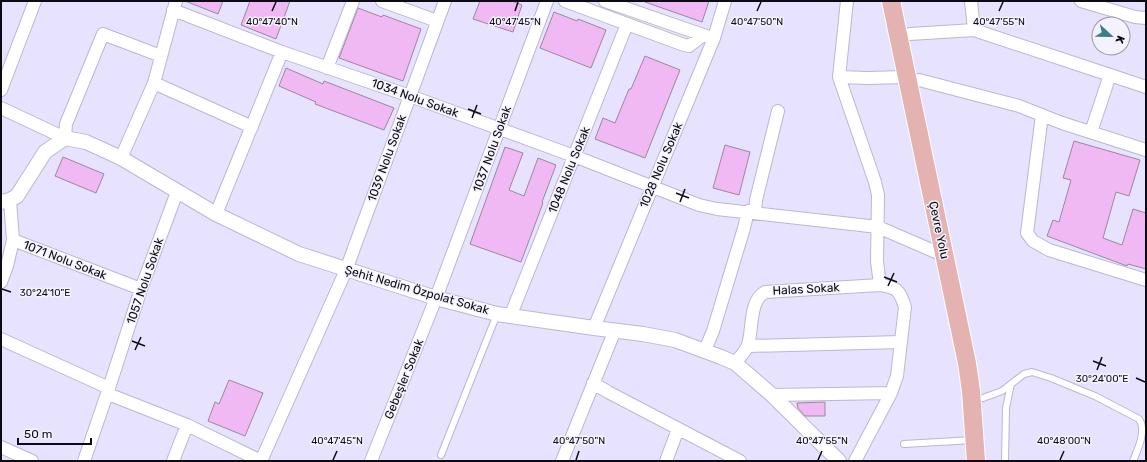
<svg xmlns="http://www.w3.org/2000/svg" width="1147" height="462" viewBox="0 0 1147 462" font-family="Rubik,sans-serif">
  <style>
    .building { fill: #f1b9f4; stroke: #9b879b }
    .lines { fill: none; stroke-linecap: round; stroke-linejoin: round }
    .service-casing { stroke: #bab7d1; stroke-width: 8 }
    .minor-casing { stroke: #bab7d1; stroke-width: 14 }
    .tertiary-casing { stroke: #bab7d1; stroke-width: 16 }
    .primary-casing { stroke: #fff; stroke-width: 20 }
    .service { stroke: #fff; stroke-width: 6 }
    .minor { stroke: #fff; stroke-width: 12 }
    .tertiary { stroke: #fff; stroke-width: 14 }
    .primary { stroke: #e3b2b1; stroke-width: 18 }
    .ticks { fill: none; stroke: #0c0b14; stroke-width: 1.5 }
    .labels { text-anchor: middle; dominant-baseline: central; stroke-width: 3; stroke-linejoin: round; paint-order: stroke }
    .street-label { font-size: 12px; fill: #0c0b14; stroke: #f4f2fd }
    .ticks-label { font-size: 10px; text-anchor: middle; fill: #0c0b14; stroke: #f4f2fd; stroke-width: 3; stroke-linejoin: round; paint-order: stroke }
  </style>
  <rect width="100%" height="100%" fill="#e7e3fe"/>
  <path class="building" d="M185,1H223L218,14Z
    M250,1H290L276,39L241,25Z
    M480,1H512L522,5L513,32L473,19Z
    M645,1H709L702,22L645,2Z
    M358,8L382,17L383,15L421,29L403,81L339,58Z
    M554,12L577,21L578,19L606,30L591,68L540,48Z
    M645,56L680,70L645,158L595,139L603,118L615,123L629,89H631Z
    M286,68L323,84L324,81L394,108L384,130L315,104L316,102L279,86Z
    M1074,141L1140,160L1129,196L1116,192L1103,238L1122,245L1133,209L1146,213V269L1128,264L1127,266L1047,236L1053,220L1059,222L1071,180L1063,178Z
    M725,145L750,152L739,195L713,188Z
    M505,147L523,153L509,190L524,196L538,158L556,165L542,202L543,203L521,262L470,244Z
    M63,157L104,174L96,193L55,176Z
    M229,380L263,393L245,436L208,421L215,402L219,404Z
    M825,402V416H805L798,408L797,403Z"/>
  <g class="lines">
    <g class="service-casing">
      <path id="service" d="M983,398L1002,391L1024,374L1032,372L1051,378L1095,396L1139,419C1147,430 1138,449 1133,461
        M904,444L973,440
        M441,455L497,314
        M1005,461L1006,408L1011,384"/>
    </g>
    <g class="minor-casing">
      <path id="minor" d="M382,1L437,21
        M565,1L684,45L689,46L703,35
        M605,1L709,37
        M847,1L839,77L875,182L878,195L877,261L880,285C897,287 900,291 905,307L897,376L891,393L855,461
        M971,1L974,30
        M1081,1L1135,17L1146,18
        M173,10L282,52L410,96L574,156L699,205L717,209L878,227L945,256
        M910,34L974,30L1110,75L1091,132
        M327,68L353,1
        M1110,75L1146,87
        M839,77L867,78L907,77
        M919,80L1019,106L1062,123L1146,150
        M154,83L252,127
        M1,90L35,1
        M1,108L65,138L66,124L103,34L161,56
        M1042,115L1027,233L1033,241L1049,250L1146,280
        M121,158L154,83L176,1
        M10,200L13,240L141,289
        M755,212L756,200L778,111
        M216,214L282,52
        M1,282L7,266L13,240
        M510,317L627,24
        M594,328L714,38L725,1
        M1,339L109,388
        M748,346L901,342
        M705,350L713,331L744,228L748,211
        M735,363C739,358 746,351 748,345C753,328 749,301 765,292L880,285
        M593,383L608,392L740,461
        M108,394L187,425L261,461
        M772,395L891,393
        M1,447L32,461
        M84,461L109,388L141,289L177,192
        M173,461L187,425
        M261,461L346,270L445,1
        M371,461L436,298L547,1
        M562,461L615,330
        M666,461L678,429"/>
    </g>
    <g class="tertiary-casing">
      <path id="tertiary" d="M1,202L10,200L17,196L45,152L65,138L86,142L121,158L216,214L299,254L436,298L497,314L594,328L643,334L675,340L721,357L735,363L772,395L839,461"/>
    </g>
    <g class="primary-casing">
      <path id="primary" d="M891,1L967,363L971,391L976,461"/>
    </g>
    <use href="#service" class="service"/>
    <use href="#minor" class="minor"/>
    <use href="#tertiary" class="tertiary"/>
    <use href="#primary" class="primary"/>
  </g>
  <path class="ticks" d="M272,11L276,2M515,11L518,2M757,11L761,2M999,11L1003,2M468,109L481,114M472,118L477,105M676,193L689,198M680,202L685,189M884,277L897,282M888,286L894,273M2,289L11,292M132,341L145,346M135,350L141,337M1093,361L1106,366M1097,370L1102,357M1136,378L1145,382M333,460L337,451M576,460L579,451M818,460L822,451M1060,460L1064,451"/>
  <g class="labels">
    <g class="street-label">
      <text transform="translate(415 98) rotate(20)">1034 Nolu Sokak</text>
      <text transform="translate(492 149) rotate(-70)">1037 Nolu Sokak</text>
      <text transform="translate(387 158) rotate(-70)">1039 Nolu Sokak</text>
      <text transform="translate(661 165) rotate(-67)">1028 Nolu Sokak</text>
      <text transform="translate(569 170) rotate(-68)">1048 Nolu Sokak</text>
      <text transform="translate(939 230) rotate(78)">Çevre Yolu</text>
      <text transform="translate(65 260) rotate(21)">1071 Nolu Sokak</text>
      <text transform="translate(145 281) rotate(-71)">1057 Nolu Sokak</text>
      <text transform="translate(806 289) rotate(-3)">Halas Sokak</text>
      <text transform="translate(417 290) rotate(16)">Şehit Nedim Özpolat Sokak</text>
      <text transform="translate(404 379) rotate(-68)">Gebeşler Sokak</text>
    </g>
  </g>
  <g class="ticks-label">
    <text x="515" y="25">40°47'45"N</text>
    <text x="757" y="25">40°47'50"N</text>
    <text x="999" y="25">40°47'55"N</text>
    <text x="272" y="25">40°47'40"N</text>
    <text x="45" y="296">30°24'10"E</text>
    <text x="1102" y="382">30°24'00"E</text>
    <text x="337" y="444">40°47'45"N</text>
    <text x="579" y="444">40°47'50"N</text>
    <text x="822" y="444">40°47'55"N</text>
    <text x="1064" y="444">40°48'00"N</text>
  </g>
  <rect width="1147" height="462" fill="none" stroke="#0c0b14" stroke-width="4"/>
  <g transform="translate(1111 36) rotate(112)"><circle r="19" fill="#f4f2fd" stroke="#9796a0"/>
  <path d="M0-3L7 15L0 10L-7 15Z" fill="#398188"/>
  <text y="-6" font-size="11" font-weight="bold" text-anchor="middle" fill="#0c0b14">K</text>
  </g>
  <path d="M18 438v6h73v-6" fill="none" stroke="#0c0b14" stroke-width="2"/>
  <text x="24" y="438" font-size="12" fill="#0c0b14" stroke="#f4f2fd" stroke-width="3" paint-order="stroke">50 m</text>
</svg>
